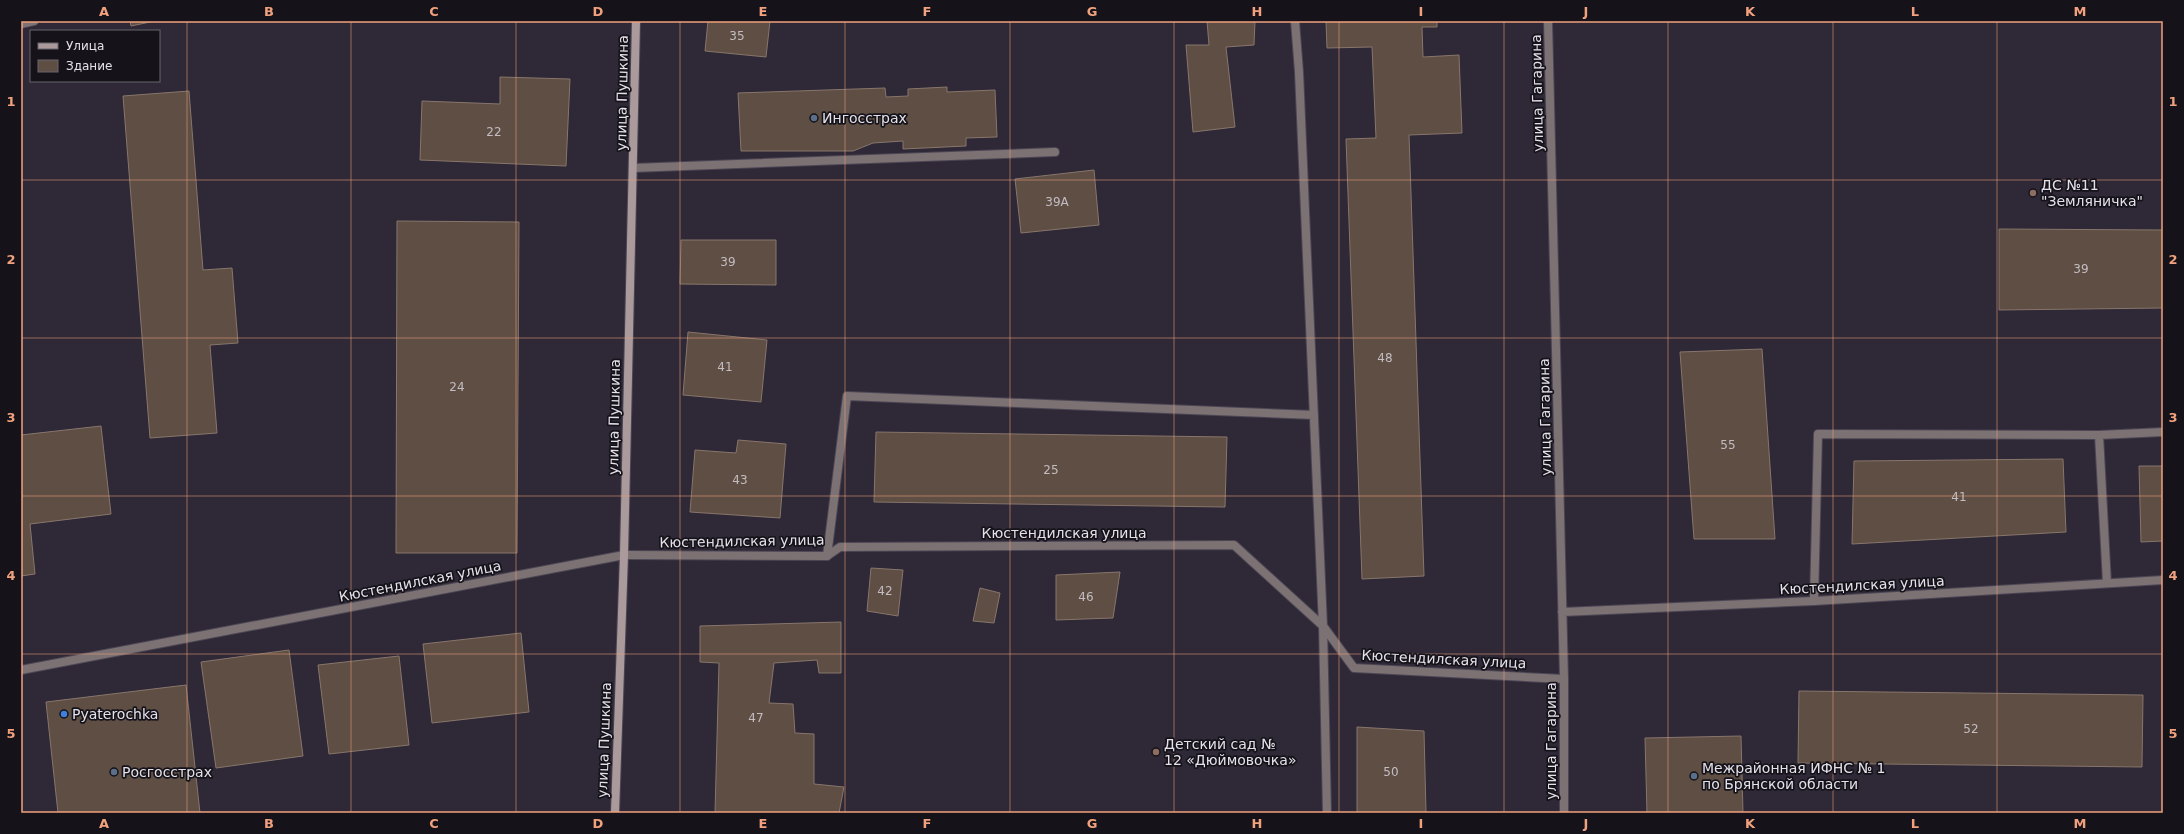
<svg xmlns="http://www.w3.org/2000/svg" width="2184" height="834" viewBox="0 0 2184 834" font-family="'DejaVu Sans',sans-serif">
  <style>
    .building { fill: #5e4e44; stroke: #87766b }
    .lines { fill: none; stroke-linecap: round; stroke-linejoin: round }
    .service-casing { stroke: #4c4654; stroke-width: 10 }
    .minor-casing { stroke: #4c4654; stroke-width: 10 }
    .tertiary-casing { stroke: #4c4654; stroke-width: 10 }
    .secondary-casing { stroke: #4c4654; stroke-width: 10 }
    .service { stroke: #7c7273; stroke-width: 8 }
    .minor { stroke: #7c7273; stroke-width: 8 }
    .tertiary { stroke: #7c7273; stroke-width: 8 }
    .secondary { stroke: #aa9a9c; stroke-width: 8 }
    .grid { fill: none; stroke: #f1a17d; stroke-width: 1; stroke-opacity: 0.55 }
    .service-dot { fill: #5c6f8a; stroke: #151319; stroke-width: 1.5 }
    .education-dot { fill: #8d6e63; stroke: #151319; stroke-width: 1.5 }
    .shop-dot { fill: #3f7fe0; stroke: #151319; stroke-width: 1.5 }
    .labels { text-anchor: middle; dominant-baseline: central; stroke-width: 3.5; stroke-linejoin: round; paint-order: stroke }
    .number-label { font-size: 12px; fill: #c3bcc1 }
    .street-label { font-size: 14px; fill: #e5e1eb; stroke: #151319 }
    .poi-label { font-size: 14px; fill: #e5e1eb; stroke: #151319; text-anchor: start }
    .neatline { fill: none; stroke: #f1a17d; stroke-width: 1.5 }
    .grid-label { font-size: 13px; text-anchor: middle; font-weight: bold; fill: #f1a17d }
  </style>
  <rect width="100%" height="100%" fill="#2f2837"/>
  <path class="building" d="M130,21H155L131,26Z
    M708,21H770L766,57L705,51Z
    M1207,21H1255L1254,45L1226,47L1235,127L1193,132L1186,45H1209Z
    M1326,21H1437V27H1422L1423,57L1459,55L1462,133L1409,135L1424,576L1362,579L1346,139L1376,138L1372,47L1327,48Z
    M500,77L570,79L566,166L420,160L422,101L500,104Z
    M947,87V92L995,90L997,137L966,138V146L903,149V141L873,143L853,151H741L738,93L885,88L886,97L908,96V89Z
    M189,91L203,270L232,268L238,343L210,345L217,433L150,438L123,96Z
    M1094,170L1099,225L1021,233L1015,179Z
    M397,221L519,222L517,553H396Z
    M1999,229L2163,230V308L1999,310Z
    M681,240H776V285L680,284Z
    M688,332L767,340L761,402L683,395Z
    M1762,349L1775,539H1694L1680,352Z
    M101,426L111,514L30,524L35,574L21,576V435Z
    M876,432L1227,437L1225,507L874,502Z
    M738,440L786,444L780,518L690,512L695,450L736,453Z
    M2063,459L2066,532L1852,544L1854,461Z
    M2139,466H2163V541L2141,542Z
    M871,568L903,570L898,616L867,611Z
    M1120,572L1113,618L1056,620V575Z
    M980,588L1000,593L994,623L973,621Z
    M841,622V673H819L817,660L774,663L769,703L793,704L795,733L814,734V784L844,787L839,813H715L719,663L700,662V626Z
    M521,633L529,712L432,723L423,644Z
    M289,650L303,756L216,768L201,662Z
    M399,656L409,745L329,754L318,665Z
    M186,685L200,813H58L46,702Z
    M1799,691L2143,695L2142,767L1798,763Z
    M1357,727L1424,731L1426,813H1357Z
    M1741,736L1743,813H1647L1645,738Z"/>
  <g class="lines">
    <g class="service-casing">
      <path id="service" d="M1295,21L1299,72L1323,626L1327,813
        M21,24L34,21
        M633,168L1055,152
        M827,556L847,396L1314,415
        M2107,583L2099,435L2163,432
        M1814,601L1818,434L2099,435"/>
    </g>
    <g class="minor-casing">
      <path id="minor" d="M624,555L827,556L840,547L1234,545L1323,626L1354,668L1564,679"/>
    </g>
    <g class="tertiary-casing">
      <path id="tertiary" d="M1548,21L1564,679V813
        M1562,612L1814,601L2163,580
        M21,670L624,555"/>
    </g>
    <g class="secondary-casing">
      <path id="secondary" d="M615,813L624,555L636,21"/>
    </g>
    <use href="#service" class="service"/>
    <use href="#minor" class="minor"/>
    <use href="#tertiary" class="tertiary"/>
    <use href="#secondary" class="secondary"/>
  </g>
  <path class="grid" d="M187,21V813M351,21V813M516,21V813M680,21V813M845,21V813M1010,21V813M1174,21V813M1339,21V813M1504,21V813M1668,21V813M1833,21V813M1997,21V813M21,180H2163M21,338H2163M21,496H2163M21,654H2163"/>
  <g class="service-dot">
    <circle cx="814" cy="118" r="4"/>
    <circle cx="114" cy="772" r="4"/>
    <circle cx="1694" cy="776" r="4"/>
  </g>
  <g class="education-dot">
    <circle cx="2033" cy="193" r="4"/>
    <circle cx="1156" cy="752" r="4"/>
  </g>
  <circle class="shop-dot" cx="64" cy="714" r="4"/>
  <g class="labels">
    <g class="number-label">
      <text x="737" y="36">35</text>
      <text x="494" y="132">22</text>
      <text x="1057" y="202">39А</text>
      <text x="728" y="262">39</text>
      <text x="2081" y="269">39</text>
      <text x="1385" y="358">48</text>
      <text x="725" y="367">41</text>
      <text x="457" y="387">24</text>
      <text x="1728" y="445">55</text>
      <text x="1051" y="470">25</text>
      <text x="740" y="480">43</text>
      <text x="1959" y="497">41</text>
      <text x="885" y="591">42</text>
      <text x="1086" y="597">46</text>
      <text x="756" y="718">47</text>
      <text x="1971" y="729">52</text>
      <text x="1391" y="772">50</text>
    </g>
    <g class="street-label">
      <text transform="translate(622 93) rotate(-89)">улица Пушкина</text>
      <text transform="translate(1537 93) rotate(-91)">улица Гагарина</text>
      <text transform="translate(614 417) rotate(-89)">улица Пушкина</text>
      <text transform="translate(1545 417) rotate(-91)">улица Гагарина</text>
      <text x="1064" y="533">Кюстендилская улица</text>
      <text transform="translate(742 541) rotate(-1)">Кюстендилская улица</text>
      <text transform="translate(420 581) rotate(-11)">Кюстендилская улица</text>
      <text transform="translate(1862 585) rotate(-3)">Кюстендилская улица</text>
      <text transform="translate(1444 659) rotate(3)">Кюстендилская улица</text>
      <text transform="translate(604 740) rotate(-88)">улица Пушкина</text>
      <text transform="translate(1551 741) rotate(-90)">улица Гагарина</text>
    </g>
    <g class="poi-label">
      <text x="822" y="118">Ингосстрах</text>
      <text x="2041" y="185">ДС №11<tspan x="2041" dy="16">"Земляничка"</tspan></text>
      <text x="72" y="714">Pyaterochka</text>
      <text x="1164" y="744">Детский сад №<tspan x="1164" dy="16">12 «Дюймовочка»</tspan></text>
      <text x="1702" y="768">Межрайонная ИФНС № 1<tspan x="1702" dy="16">по Брянской области</tspan></text>
      <text x="122" y="772">Росгосстрах</text>
    </g>
  </g>
  <rect width="2184" height="834" fill="none" stroke="#151319" stroke-width="44"/>
  <rect x="30" y="30" width="130" height="52" fill="#151319" stroke="#68656d"/>
  <rect x="38" y="43" width="20" height="6" fill="#aa9a9c" stroke="#68656d"/>
  <text x="66" y="50" font-size="12" fill="#e5e1eb">Улица</text>
  <rect x="38" y="60" width="20" height="12" fill="#5e4e44" stroke="#68656d"/>
  <text x="66" y="70" font-size="12" fill="#e5e1eb">Здание</text>
  <rect x="22" y="22" width="2140" height="790" class="neatline"/>
  <g class="grid-label">
    <text x="104" y="16">A</text>
    <text x="269" y="16">B</text>
    <text x="434" y="16">C</text>
    <text x="598" y="16">D</text>
    <text x="763" y="16">E</text>
    <text x="927" y="16">F</text>
    <text x="1092" y="16">G</text>
    <text x="1257" y="16">H</text>
    <text x="1421" y="16">I</text>
    <text x="1586" y="16">J</text>
    <text x="1750" y="16">K</text>
    <text x="1915" y="16">L</text>
    <text x="2080" y="16">M</text>
    <text x="11" y="106">1</text>
    <text x="2173" y="106">1</text>
    <text x="11" y="264">2</text>
    <text x="2173" y="264">2</text>
    <text x="11" y="422">3</text>
    <text x="2173" y="422">3</text>
    <text x="11" y="580">4</text>
    <text x="2173" y="580">4</text>
    <text x="11" y="738">5</text>
    <text x="2173" y="738">5</text>
    <text x="104" y="828">A</text>
    <text x="269" y="828">B</text>
    <text x="434" y="828">C</text>
    <text x="598" y="828">D</text>
    <text x="763" y="828">E</text>
    <text x="927" y="828">F</text>
    <text x="1092" y="828">G</text>
    <text x="1257" y="828">H</text>
    <text x="1421" y="828">I</text>
    <text x="1586" y="828">J</text>
    <text x="1750" y="828">K</text>
    <text x="1915" y="828">L</text>
    <text x="2080" y="828">M</text>
  </g>
</svg>
